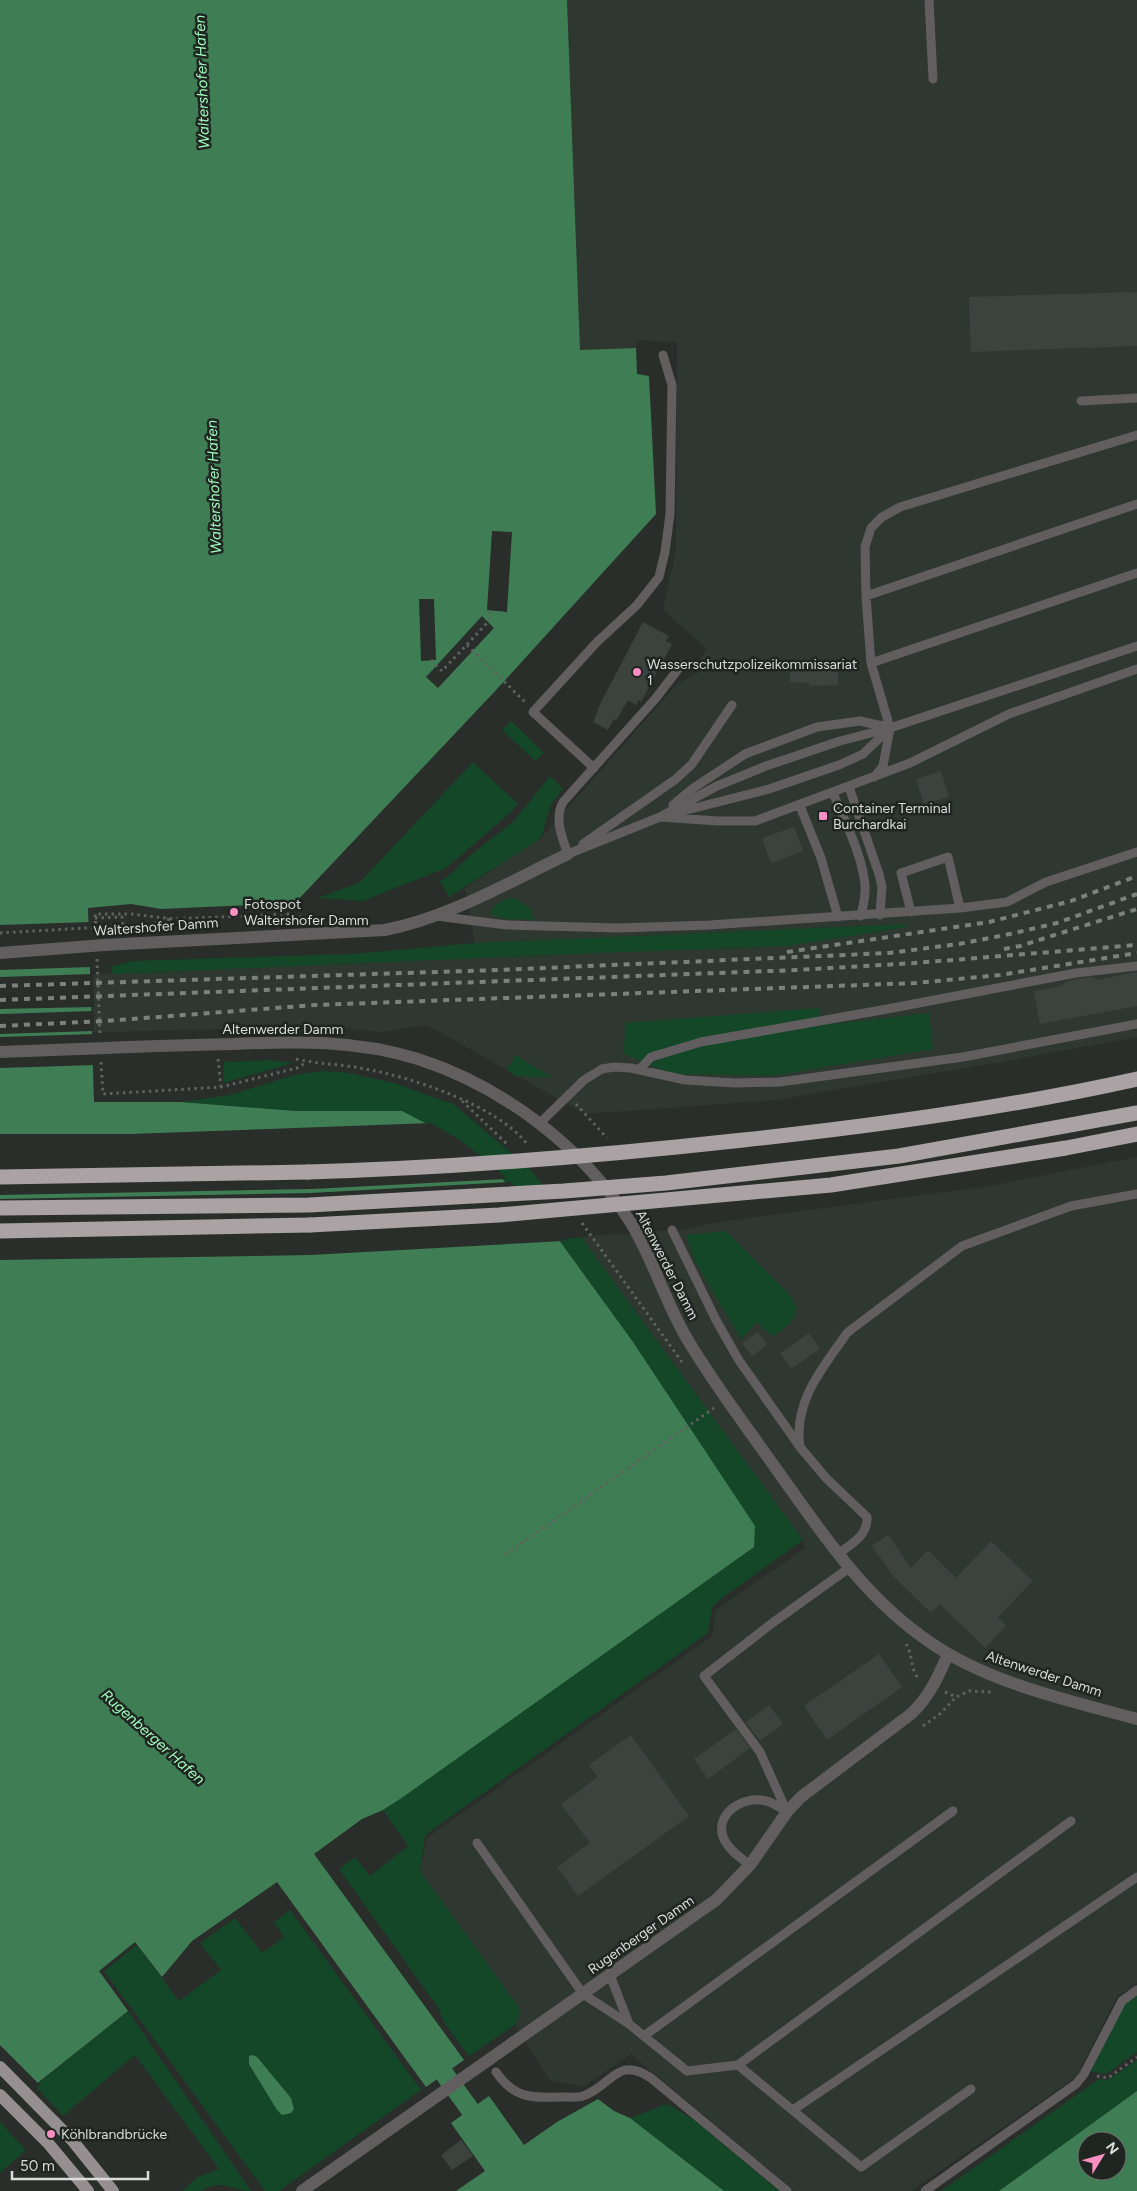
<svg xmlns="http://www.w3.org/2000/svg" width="1137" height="2191" viewBox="0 0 1137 2191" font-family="Figtree,sans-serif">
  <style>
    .built { fill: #2e3830 }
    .green { fill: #144628 }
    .water { fill: #3f7e55; fill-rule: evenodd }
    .pier { fill: #292e2a }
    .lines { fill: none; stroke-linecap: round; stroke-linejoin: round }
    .canal { stroke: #3f7e55; stroke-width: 19 }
    .building { fill: #3c433e }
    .path { stroke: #5e635f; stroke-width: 3; stroke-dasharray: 2.5 4; stroke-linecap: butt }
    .service { stroke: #625e60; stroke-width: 9 }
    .minor { stroke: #625e60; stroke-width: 12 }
    .primary { stroke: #968f92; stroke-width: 12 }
    .motorway { stroke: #aaa2a5; stroke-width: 15 }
    .rail { stroke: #7d817e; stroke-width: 4; stroke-dasharray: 6 6; stroke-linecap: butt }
    .path-bridge { stroke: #5e635f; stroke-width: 3; stroke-dasharray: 2.5 4; stroke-linecap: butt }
    .minor-bridge { stroke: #625e60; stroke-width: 12 }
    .motorway-bridge { stroke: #aaa2a5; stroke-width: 15 }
    .poi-dot { fill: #fc8fc2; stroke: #1f2520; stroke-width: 2 }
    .labels { text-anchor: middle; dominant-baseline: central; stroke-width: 5; stroke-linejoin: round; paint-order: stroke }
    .poi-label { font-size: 14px; fill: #dadddb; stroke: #1f2520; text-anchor: start }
    .street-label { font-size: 14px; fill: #dadddb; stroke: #1f2520 }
    .water-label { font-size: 15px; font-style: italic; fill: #a0fbbd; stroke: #1f2520 }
  </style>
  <rect width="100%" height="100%" fill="#292e2a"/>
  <path class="built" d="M567,0H1137V1037L1007,1061L776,1100L585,1114L427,1025L381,1032L333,1027H292L0,1035V977L113,974L622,952L789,946L906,927L904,924L475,943L465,888L541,838L670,692L677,684L700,672L701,657L707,649L663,610L676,551L677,342L637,340L636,348L580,350Z
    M1137,1157V1983L1117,1997L1076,2077L911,2191H794L631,2054L584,2086L550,2081L515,2025L520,2012L420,1871L427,1838L712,1636L716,1610L805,1548L803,1540L581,1237L685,1229L719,1222L990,1186Z"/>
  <path class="green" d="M511,721L544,753L535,761L502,730Z
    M473,762L518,804L510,813L446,868L363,901L317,898L359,883Z
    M550,776L563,789L551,804L541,838L449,897L440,881L448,876L472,854L513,822Z
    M514,898L530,908L534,920C522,919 497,922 490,912C496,902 503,899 514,898Z
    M905,924L907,927L789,946L622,952L113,974L110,967L132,961L351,954L475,943Z
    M819,1008L822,1025L929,1013L933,1049L772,1076L671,1074L624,1054L625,1023Z
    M515,1055L553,1078L515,1076L507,1070Z
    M268,1060L293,1063L223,1083L224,1062Z
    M322,1071L343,1072L394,1083L453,1104L529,1168L548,1191L520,1195L402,1111H296L180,1102L230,1095L294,1075Z
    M726,1231L790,1295L797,1308L791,1323L773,1337L757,1322L741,1339L694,1260L686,1235Z
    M581,1237L803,1540L718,1601L712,1608L708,1633L425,1835L420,1871L517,2005L520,2012L515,2025L469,2056L444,2023L439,2009L339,1869L355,1857L370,1876L408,1846L383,1810L754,1547L755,1526L633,1342L559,1240Z
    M290,1910L421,2090L279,2191H265L104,1971L137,1945L179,2001L221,1970L200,1943L235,1918L262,1953L284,1937L274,1922Z
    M1137,1995V2052L1106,2074L1090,2071L1125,2003Z
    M128,2011L251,2191C239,2191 230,2185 218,2185C211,2185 205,2189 199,2191C194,2191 187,2191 182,2191L198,2177L219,2169L135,2055L63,2116L35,2086Z
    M1137,2060V2091L999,2191H941L1099,2079L1108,2080Z
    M667,2104L693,2119L779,2191H724L630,2118Z
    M0,2122L26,2150L0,2173Z"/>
  <path class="water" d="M0,0H567L580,350L636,348L637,374L649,376L656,514L497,689L295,903L161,909L131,904L88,908L94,1102H180L296,1111H402L427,1124L492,1168L559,1240L633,1342L755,1526L754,1547L403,1797L383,1810L362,1819L314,1854L464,2060L426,2087L277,1882L192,1941L162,1977L135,1942L99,1971L128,2011L0,2113Z
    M253,2055L257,2057L291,2098L294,2109L291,2113L282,2115L277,2110L249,2064V2056Z
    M1137,2091V2191H999ZM1087,2141H1117V2171H1087Z
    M489,2096L524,2145L557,2122L598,2099L614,2111L630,2118L724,2191H456L485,2171L451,2123Z"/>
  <path class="pier" d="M492,531L512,532L507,612L487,610Z
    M419,599H434L436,660L421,661Z
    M482,616L494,628L438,688L426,677Z
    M91,922L92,967L0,970V925Z
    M93,974L94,1007L0,1009V977Z
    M94,1011V1031L0,1034V1014Z
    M94,1034L96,1065L0,1068V1037Z
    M431,1123L458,1139L494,1166L506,1179L312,1189L0,1195V1134H130Z
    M510,1182L563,1241L311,1255L0,1260V1199L311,1193Z
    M0,2045L40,2085L0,2116Z"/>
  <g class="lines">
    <path class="canal" d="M430,2054L484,2129"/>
  </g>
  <path class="building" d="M1137,292V346L971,352L969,297Z
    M643,622L669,636L666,641L672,644L641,702L639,700L636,705L628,700L616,721L614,719L608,730L593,722L598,710H597Z
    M838,660V685L809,686V683L790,682V667H809V661Z
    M941,771L949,797L924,804L916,779Z
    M794,827L803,851L771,863L762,838Z
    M1137,972V1006L1040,1024L1034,991L1062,986L1065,982L1077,979L1092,977L1097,980Z
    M758,1332L767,1345L752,1356L742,1343Z
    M809,1333L820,1349L791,1369L780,1353Z
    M888,1535L911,1568L928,1550L956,1578L991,1541L1033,1581L998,1617L1006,1626L985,1648L940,1604L931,1613L894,1577L872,1546Z
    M879,1654L902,1687L827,1740L804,1706Z
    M769,1705L783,1724L760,1741L746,1722Z
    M736,1729L750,1748L708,1779L694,1759Z
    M631,1735L689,1816L578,1896L557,1867L590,1843L561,1804L598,1777L589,1765Z
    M461,2140L473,2156L452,2170L441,2155Z"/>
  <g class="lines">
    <path class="path" d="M467,645L525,702
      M431,660L442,671L488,622L491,611
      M95,918L122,917L123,926
      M103,927L148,925L170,919
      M96,930L95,914H131L173,919L291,914L304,918
      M97,959L100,1035
      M218,1059L221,1087
      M296,1059C317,1064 339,1064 360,1068C409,1076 497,1105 527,1144
      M101,1062L103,1094L221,1087L297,1068L307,1062
      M462,1101L508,1145
      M576,1104L607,1138
      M582,1223L682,1362
      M505,1555L714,1408
      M906,1644C913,1655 910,1669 919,1679
      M945,1692L956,1697L969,1691L991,1692
      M923,1726L941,1713L956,1697
      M1097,2076L1108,2078L1137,2057"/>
    <path class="service" d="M929,0L933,79
      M1081,401L1137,398
      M866,596L1137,504
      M871,663L1137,573
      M594,768L533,712L597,642L637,605L659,577L665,552L670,514L672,385L663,355
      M874,777L883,766L890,728L871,663L866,596L865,547L871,528L882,517L900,507L1137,435
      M849,787L879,874L882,887L880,915
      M833,793C845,822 862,854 865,885C866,896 863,906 861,916
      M673,805L692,789L745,754L817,727L860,721L887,727
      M800,806L821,858L838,917
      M675,813L769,789L839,765L863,754L889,729
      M660,817L718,821H755L910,763L1009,714L1137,669
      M583,844L676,779L692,764L732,705
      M568,854L660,817L717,786L766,766L840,741L890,728L1137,646
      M568,854C562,838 554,818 563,802L656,698L682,664
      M911,912L901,873L948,857L960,908
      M436,916L507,925L618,928L710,925L960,908L1007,902L1046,882L1137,852
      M639,1070L651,1057L701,1042L882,1010L1076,973L1137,966
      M539,1124L584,1080L602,1069L614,1067L631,1068L685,1080L735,1083L780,1082L963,1057L1137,1024
      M672,1230L716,1320L738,1359L800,1447L826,1478L867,1517C868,1536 851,1544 838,1554
      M800,1447C793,1401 823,1368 847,1333L852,1329L962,1246L1071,1206L1137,1194
      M787,1812L760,1752L704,1676L771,1624L849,1568
      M477,1843L583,1994L629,2024L687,2071L738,2065L861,2167L971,2089
      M750,1865C741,1858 731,1852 725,1841C711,1816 743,1794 766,1801C773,1802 780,1808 787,1812
      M610,1975L629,2024
      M644,2036L953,1811
      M738,2065L1071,1821
      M496,2072C514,2098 530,2098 560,2097C567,2097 577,2098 583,2096C612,2086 617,2055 651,2078L787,2191
      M793,2110L1137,1877
      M925,2191L1076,2084L1084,2074L1122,2001L1137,1990"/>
    <path class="minor" d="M104,945L385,930C448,918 511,881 568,854
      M106,1048C149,1046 191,1045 233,1044C296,1041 357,1040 418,1059C504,1087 583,1147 631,1223C653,1259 665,1301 686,1337C713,1383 746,1426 777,1470C822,1533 865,1599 931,1643C991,1684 1068,1700 1137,1719
      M302,2191L716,1900L750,1865L787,1812L801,1797L911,1714C930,1696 938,1677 948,1654"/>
    <path class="primary" d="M0,2067L72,2140L113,2191
      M0,2095L48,2143L88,2191"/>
    <path class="motorway" d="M0,1177L308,1172
      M0,1231L310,1225"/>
    <path class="rail" d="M1004,949L1020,946L1137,909
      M787,952L989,922L1071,901L1137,876
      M0,986L498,970L889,953L959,944L1010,934L1057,923L1137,894
      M0,1000L797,970L915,963L1137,945
      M0,1026L105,1021L315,1005L916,983L1000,975L1137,953"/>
    <path class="path-bridge" d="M0,933L103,927"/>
    <path class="minor-bridge" d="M0,953L104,945
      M0,1052L106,1048"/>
    <path class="motorway-bridge" d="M308,1172C453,1168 598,1156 743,1140C875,1126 1007,1108 1137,1079
      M0,1208L309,1205L564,1191L666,1183L899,1156L1137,1113
      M310,1225L499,1215L831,1185L1066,1148L1137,1134"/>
  </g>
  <g class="poi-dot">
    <circle cx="637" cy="672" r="5"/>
    <rect x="818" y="811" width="10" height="10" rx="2.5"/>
    <circle cx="234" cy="912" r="5"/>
    <circle cx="51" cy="2134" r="5"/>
  </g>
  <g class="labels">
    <g class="poi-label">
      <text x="647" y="664">Wasserschutzpolizeikommissariat<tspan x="647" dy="16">1</tspan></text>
      <text x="833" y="808">Container Terminal<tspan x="833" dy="16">Burchardkai</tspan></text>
      <text x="244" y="904">Fotospot<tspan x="244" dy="16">Waltershofer Damm</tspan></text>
      <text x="61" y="2134">Köhlbrandbrücke</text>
    </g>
    <g class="street-label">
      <text transform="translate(156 927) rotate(-4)">Waltershofer Damm</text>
      <text x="283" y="1029">Altenwerder Damm</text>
      <text transform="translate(667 1265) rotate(63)">Altenwerder Damm</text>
      <text transform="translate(1044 1674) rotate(18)">Altenwerder Damm</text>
      <text transform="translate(641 1935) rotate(-35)">Rugenberger Damm</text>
    </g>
    <g class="water-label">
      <text transform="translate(202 82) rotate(-92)">Waltershofer Hafen</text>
      <text transform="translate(214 487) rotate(-92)">Waltershofer Hafen</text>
      <text transform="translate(153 1737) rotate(42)">Rugenberger Hafen</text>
    </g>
  </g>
  <g transform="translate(1102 2156) rotate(53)"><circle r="24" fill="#1f2520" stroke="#6a6f6b"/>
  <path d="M0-4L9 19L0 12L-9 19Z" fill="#fc8fc2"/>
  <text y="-8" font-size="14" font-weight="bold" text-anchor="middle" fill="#dadddb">N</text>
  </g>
  <path d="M12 2171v8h136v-8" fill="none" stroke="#dadddb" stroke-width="2.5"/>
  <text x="20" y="2171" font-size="15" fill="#dadddb" stroke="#1f2520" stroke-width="4" paint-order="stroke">50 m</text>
</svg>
